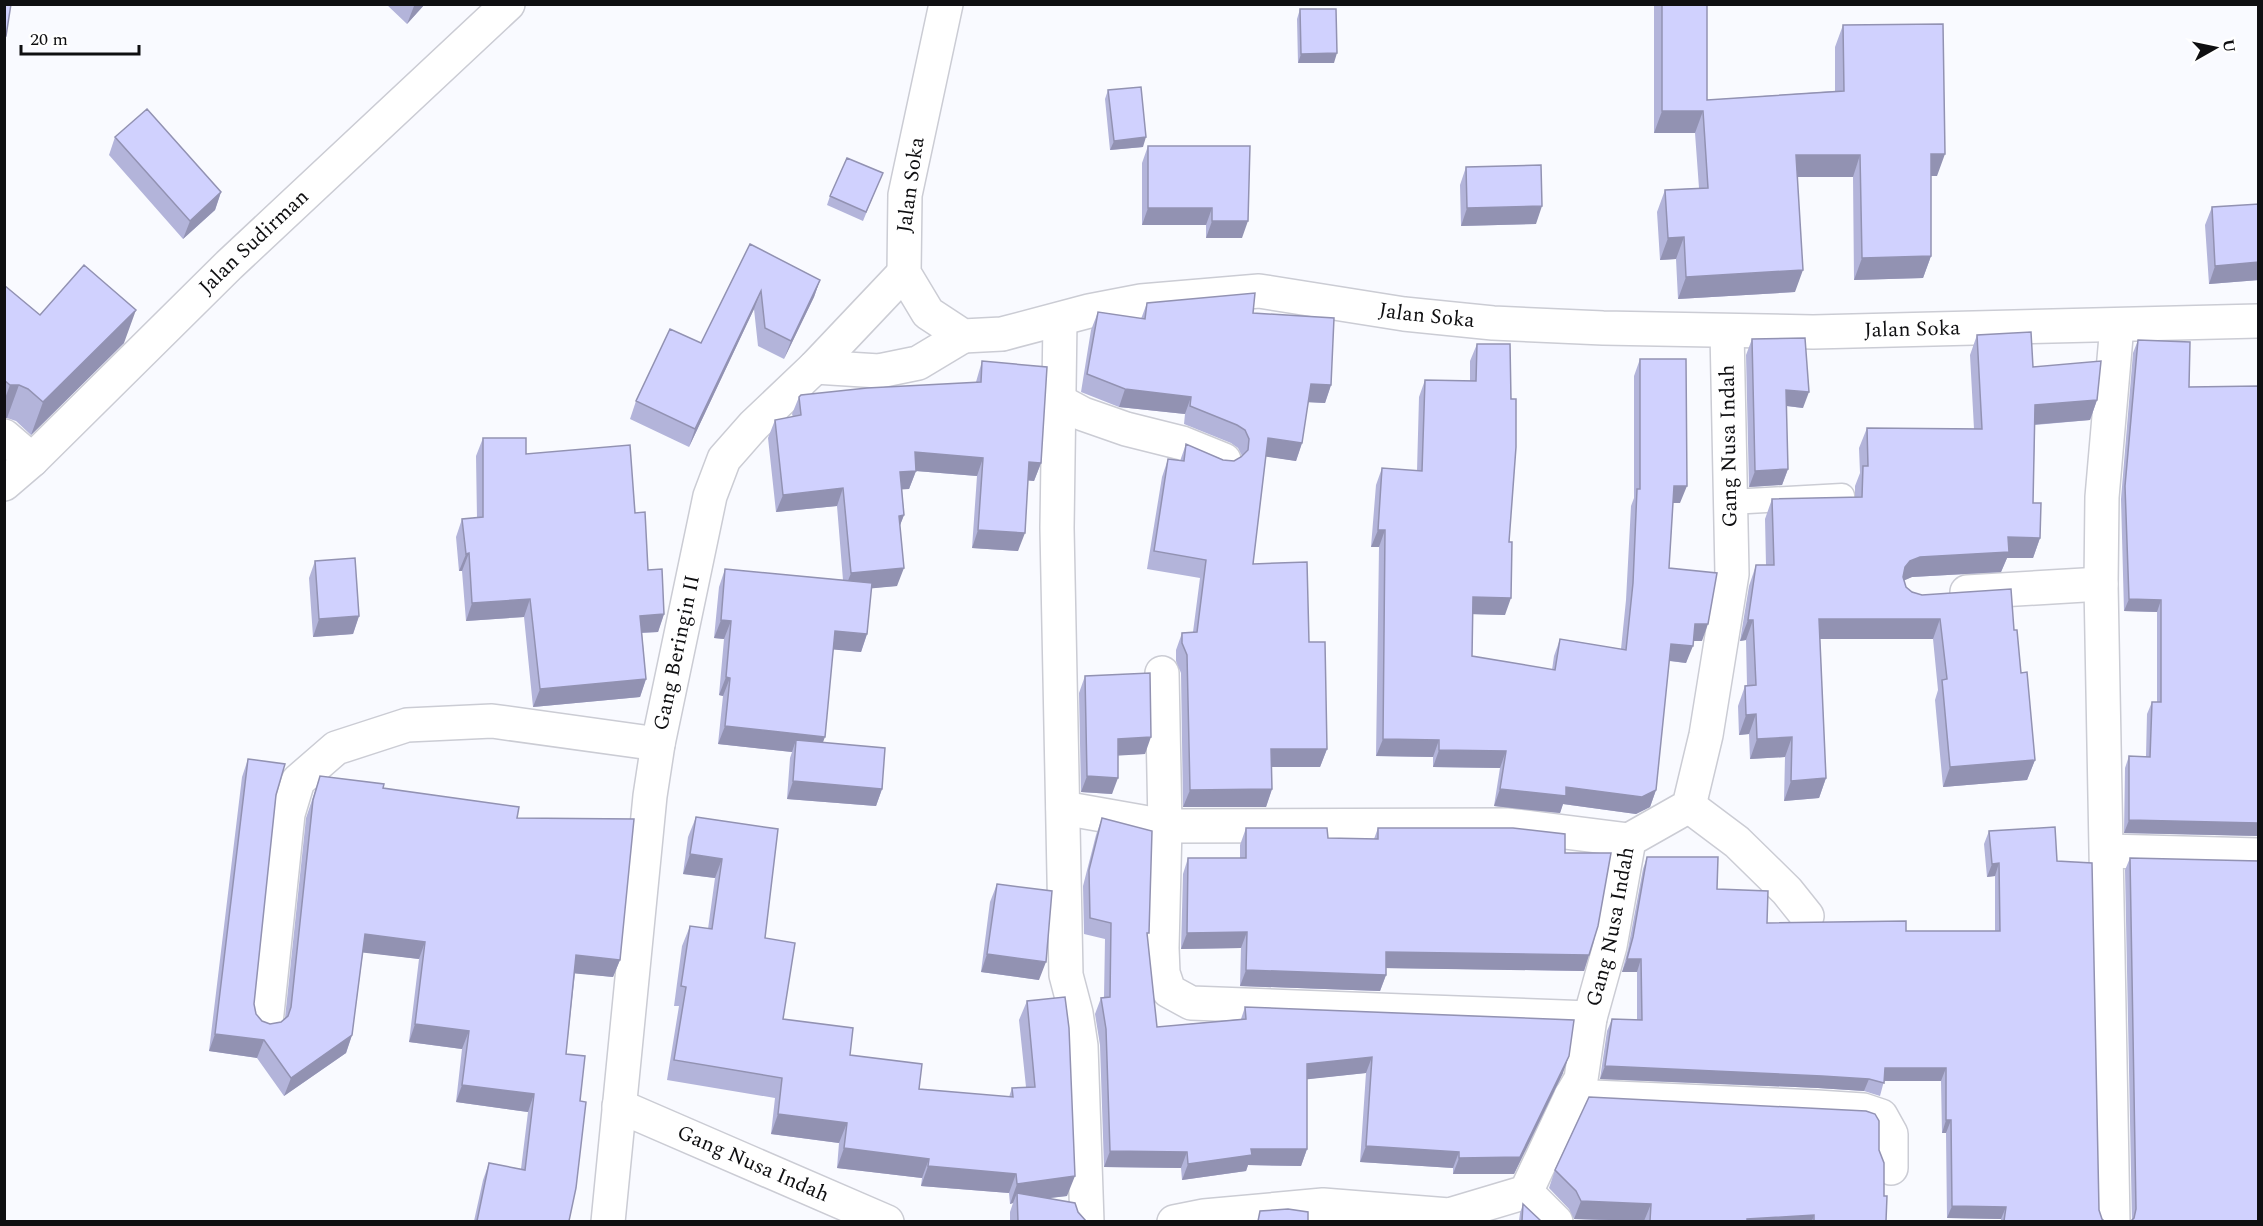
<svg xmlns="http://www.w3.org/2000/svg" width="2263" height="1226" viewBox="0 0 2263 1226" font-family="Spectral,serif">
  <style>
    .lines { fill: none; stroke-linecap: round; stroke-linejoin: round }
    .service-casing { stroke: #cbccd4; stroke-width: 27 }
    .minor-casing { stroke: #cbccd4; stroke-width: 36 }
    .tertiary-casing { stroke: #cbccd4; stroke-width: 36 }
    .service { stroke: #fff; stroke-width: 24 }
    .minor { stroke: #fff; stroke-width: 33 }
    .tertiary { stroke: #fff; stroke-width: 33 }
    .wall { fill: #b3b4da }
    .shaded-wall { fill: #9292b2 }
    .building { fill: #d0d1fe; stroke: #9292b2; stroke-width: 1.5 }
    .labels { text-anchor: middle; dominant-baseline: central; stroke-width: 6; stroke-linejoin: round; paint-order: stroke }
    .street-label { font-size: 21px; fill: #0f0f11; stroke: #fff }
  </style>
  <rect width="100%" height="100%" fill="#f9faff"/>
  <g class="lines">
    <g class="service-casing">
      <path id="service" d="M1730,502L1842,496"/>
    </g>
    <g class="minor-casing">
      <g id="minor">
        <path d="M1060,320L1057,528L1066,975L1076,1013L1081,1046L1087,1222"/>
        <path d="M815,367L879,371L918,363L963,336"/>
        <path d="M1057,400L1083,414L1126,429L1182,443L1224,460"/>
        <path d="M4,436L32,460"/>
        <path id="s1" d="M4,484L32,460L229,265L508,4"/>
        <path d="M1967,592L2101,584"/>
        <path d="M1162,673L1165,826L1162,948L1163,973L1169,991L1191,1003L1590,1018"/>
        <path d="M1689,806L1737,842L1787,891L1807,916"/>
        <path d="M1063,808L1165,826L1508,825L1629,840"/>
        <path d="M2107,851L2258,855"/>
        <path d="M266,1023L288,814L298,781L336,748L407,725L492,721L658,744"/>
        <path d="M1571,1096L1817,1107L1863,1110L1881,1116L1891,1134V1168"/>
        <path id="s2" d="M619,1106L887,1222"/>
        <path d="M1526,1192L1556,1222"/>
        <path id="s3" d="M608,1222L650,796L658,744L710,496L724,459L754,425L815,367L904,273"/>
        <path id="s4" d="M1174,1222L1204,1216L1323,1205L1449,1215L1526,1192L1571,1096L1581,1079L1590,1018L1610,946L1629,840L1689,806L1706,735L1732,574L1727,331"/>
        <path d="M2113,1222L2101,584L2102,497L2117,325"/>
      </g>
    </g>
    <g class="tertiary-casing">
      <g id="tertiary">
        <path id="s5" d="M946,4L905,195L904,273L928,313L963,336L1002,334L1089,311L1141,301L1259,291L1404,314L1493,323L1603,328L1813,332L2258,321"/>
      </g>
    </g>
    <use href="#service" class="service"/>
    <use href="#minor" class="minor"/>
    <use href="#tertiary" class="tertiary"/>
  </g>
  <path class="wall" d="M386,4H425L407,24Z
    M1654,4H1707V100L1835,91V47L1843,25L1937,176H1931V256L1923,278L1854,280L1853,177H1797L1795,292L1678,299L1676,259L1660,260L1657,212L1665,190L1699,188L1695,133H1654Z
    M1300,9L1334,63H1298L1297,19Z
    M1108,90L1143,147L1110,150L1105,99Z
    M115,137L221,192L215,210L183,239L109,155Z
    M1148,146L1242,238H1206V225H1142V163Z
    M1466,167L1536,224L1461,226L1460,185Z
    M879,182L863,221L827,205L830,196Z
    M2259,204V280L2209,284L2205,225L2212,207Z
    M750,244L820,280L814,297L784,359L758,346L754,309L689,447L630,419L636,401L701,343Z
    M4,285L40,315L124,343L31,435L16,421L7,418H4Z
    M1147,303L1253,313L1331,385L1325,403L1308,402L1302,443L1296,461L1266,456L1253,564L1309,642L1327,749L1320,767H1272V789L1266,807H1183L1181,673L1176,661V650L1182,633L1193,632L1200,578L1147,569L1162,477L1168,459L1180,461L1186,444L1223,460L1234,461L1242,456L1238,448L1231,443L1184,424L1185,414L1119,407L1081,392L1091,330L1098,312L1141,319Z
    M1977,335L2033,367L2097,400L2090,420L2035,425L2033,503L2040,538L2033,558H2007L2001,572L1912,577L1904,580L1906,587L1912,592L2014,630L2035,760L2027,780L1943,787L1935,700L1938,690L1933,639H1820L1826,778L1819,798L1784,801L1785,757L1750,759L1749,734L1739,735L1738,706L1745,686L1747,685L1746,640L1740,641L1749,586L1756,565H1766L1765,519L1772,499L1855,497V486L1860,473L1859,448L1867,428L1974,429L1970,355Z
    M1752,339L1803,408L1786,406L1788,469L1782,485L1749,487L1746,355Z
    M2138,340L2189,387L2259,386V836L2124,833L2125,768L2129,756H2146L2147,714L2152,702H2157V612L2124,611L2121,499L2133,353Z
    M1477,344L1509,542L1505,615L1473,614L1472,656L1552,670L1554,656L1560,639L1621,649L1626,600L1631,506L1634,498V376L1640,359L1680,503H1673L1669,568L1702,641H1693L1686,663L1669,661L1656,790L1650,807L1636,814L1563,804L1560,813L1494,806L1500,768L1433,767V757L1376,756L1379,547H1371L1376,485L1382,468L1417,471L1419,397L1425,380L1470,381V361Z
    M982,361L1041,463L1034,481L1028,480L1018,551L972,548L977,476L916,471L909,489H902L904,515L900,525L897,586L871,588L867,634L861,652L833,649L823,742L882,789L876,806L787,799L790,758L792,752L718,744L723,696L719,695L724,639L714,638L719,587L725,569L843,580L837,506L776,512L768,438L775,420L793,417L792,414L799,397L976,382Z
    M483,438L526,454L635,513L648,570L664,614L658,632L642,633L646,679L640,697L533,707L524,617L466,621L462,571H459L456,537L462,519L477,518L476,456Z
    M315,561L359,616L353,634L313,637L309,578Z
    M1085,676L1145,754L1118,755L1112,794L1081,792L1079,693Z
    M248,759L276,795L254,1004L256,1014L262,1021L270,1024L281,1022L285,1018L306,818L320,776L383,788L517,818L620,960L613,977L575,973L566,1054L580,1101L569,1221H474L483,1180L489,1163L521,1169L528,1112L456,1102L462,1049L409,1042L419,959L363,952L352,1035L346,1053L284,1096L257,1058L209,1051L242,777Z
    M696,817L778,829L765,938L783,1019L850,1055L919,1089L1009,1097L1012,1088L1026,1087L1019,1020L1027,1001L1067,1196L1048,1198L1078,1212L1086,1221H1010V1212L1013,1203L1010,1204L1009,1193L921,1186L922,1178L837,1168L839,1143L771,1134L775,1098L667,1080L679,1006H674L682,946L690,926L708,929L715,878L683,874L688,837Z
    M1102,818L1147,938L1157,1027L1241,1019L1245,1007L1563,1073L1514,1174H1453V1168L1360,1162L1366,1073L1307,1079V1149L1301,1166L1248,1165L1246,1171L1182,1180L1181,1168L1104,1167L1100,1045L1095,1014L1101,998L1104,997L1105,939L1084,934L1083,886L1096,835Z
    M1246,828L1328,838L1374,839L1378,828L1565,853L1589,955L1584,971L1386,968V975L1380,991L1240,986L1241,948L1181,949L1183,874L1188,858H1240V845Z
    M1989,831L2057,861L2099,1210L2102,1219L2104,1221H2001V1219L1947,1218L1946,1133H1942L1941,1081H1884L1880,1096L1864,1091L1818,1088L1600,1079L1607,1031L1612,1019L1637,1020V972H1622L1628,949L1643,869L1647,857L1717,889L1767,923L1906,931H1995V876L1987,877L1984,844Z
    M2130,858L2259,1221H2132L2125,870Z
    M997,884L1039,980L981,972L990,902Z
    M1879,1150L1886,1221H1624L1574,1219L1569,1209L1549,1188L1555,1170Z
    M1523,1204L1541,1221H1519L1520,1213Z"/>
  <path class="shaded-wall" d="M415,4H425L407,24L414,6Z
    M1337,53L1334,63H1298L1301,54Z
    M1662,111H1703L1695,133H1654Z
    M1146,137L1143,147L1110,150L1114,141Z
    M1931,154H1945L1937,176H1923Z
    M1796,155H1860L1853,177H1788Z
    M221,192L215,210L183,239L190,221Z
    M1542,206L1536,224L1461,226L1467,208Z
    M1148,208H1212L1206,225H1142Z
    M1212,221H1248L1242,238H1206Z
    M1684,237L1676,259L1660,260L1668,238Z
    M1931,256L1923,278L1854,280L1862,258Z
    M2259,262V280L2209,284L2215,266Z
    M1803,270L1795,292L1678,299L1686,277Z
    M820,280L814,297L784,359L791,341Z
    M761,291L754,309L689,447L695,429Z
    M136,310L124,343L31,435L43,402Z
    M1311,384L1331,385L1325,403L1304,402Z
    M10,385H19L7,418H4V401Z
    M1125,389L1191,397L1185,414L1119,407Z
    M1786,390L1809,392L1803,408L1780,405Z
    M2097,400L2090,420L2028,425L2035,405Z
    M1268,438L1302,443L1296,461L1261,456Z
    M915,452L983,458L977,476L916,471L909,489L894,490L900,472Z
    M1029,462L1041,463L1034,481L1022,480Z
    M1788,469L1782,485L1749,487L1755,471Z
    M1674,486H1687L1680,503H1667Z
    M843,488L837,506L776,512L783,495Z
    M904,515L897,533L899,516Z
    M978,530L1025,533L1018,551L972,548Z
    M1378,530H1385L1379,547H1371Z
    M2008,537L2040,538L2033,558H2007L2001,572L1912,577L1903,581L1898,587L1905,567L1910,561L1920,557Z
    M469,553L462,571H459L466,554Z
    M904,568L897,586L844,591L851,573Z
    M1473,597L1511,598L1505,615L1467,614Z
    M530,599L524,617L466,621L472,603Z
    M2129,599L2161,600L2157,612L2124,611Z
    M664,614L658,632L634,633L640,616Z
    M359,616L353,634L313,637L319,619Z
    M1819,619H1940L1933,639H1812Z
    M721,620L731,621L724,639L714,638Z
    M1748,620H1753L1746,640L1740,641Z
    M1695,624H1708L1702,641H1689Z
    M835,631L867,634L861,652L828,649Z
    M1671,644L1693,646L1686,663L1664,660Z
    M726,677L730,678L723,696L719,695Z
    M646,679L640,697L533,707L540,689Z
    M1756,714L1749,734L1739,735L1746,715Z
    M725,726L825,737L818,755L796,740L792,752L718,744Z
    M1151,737L1145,754L1112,756L1118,739Z
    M1792,737L1785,757L1750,759L1757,739Z
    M1383,739L1439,740L1433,757L1376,756Z
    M1271,749H1327L1320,767H1265Z
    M1439,750L1506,751L1500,768L1433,767Z
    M2035,760L2027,780L1943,787L1950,767Z
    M1087,776L1118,778L1112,794L1081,792Z
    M1826,778L1819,798L1784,801L1791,781Z
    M793,781L882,789L876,806L787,799Z
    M1566,787L1656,790L1650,807L1636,814L1563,804L1560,813L1494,806L1500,789Z
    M1272,789L1266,807H1183L1190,790Z
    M2129,820L2259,823V836L2124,833Z
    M690,854L722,859L715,878L683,874Z
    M1999,863L1995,876L1987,877L1992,864Z
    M1247,932L1241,948L1181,949L1187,933Z
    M365,934L425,942L419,959L358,952Z
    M1386,952L1589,955L1584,971L1381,968Z
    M987,954L1046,962L1039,980L981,972Z
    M576,955L620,960L613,977L570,973Z
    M1627,959H1641L1637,972H1622Z
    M1246,970L1386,975L1380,991L1240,986Z
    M415,1024L469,1031L462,1049L409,1042Z
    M215,1034L264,1040L257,1058L209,1051Z
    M352,1035L346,1053L284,1096L291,1078Z
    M1569,1056L1563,1073L1514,1174H1453L1459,1158Z
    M1372,1057L1366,1073L1301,1080L1307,1064Z
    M1605,1066L1822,1076L1869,1079L1864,1091L1818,1088L1600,1079Z
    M1885,1068H1946L1941,1081H1880Z
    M462,1085L534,1094L528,1112L456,1102Z
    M778,1114L847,1123L839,1143L771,1134Z
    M1946,1120H1951L1946,1133H1942Z
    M1366,1146L1459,1152L1453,1168L1360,1162Z
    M844,1148L929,1159L922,1178L837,1168Z
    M1251,1149H1307L1301,1166L1248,1165L1246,1171L1182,1180L1188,1164Z
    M1110,1151L1187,1152L1181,1168L1104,1167Z
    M928,1166L1016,1174L1009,1193L921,1186Z
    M1075,1176L1067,1196L1017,1202V1193L1013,1203L1010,1204L1017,1184Z
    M1581,1201L1651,1204L1644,1221L1574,1219Z
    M1952,1206L2006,1207L2001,1219L1947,1218Z
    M1814,1215L1812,1221H1746L1747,1219Z"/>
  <path class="building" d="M4,4H11L6,36H4Z
    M1662,4H1707V100L1844,91L1843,25L1943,24L1945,154H1931V256L1862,258L1860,155H1796L1803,270L1686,277L1684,237L1668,238L1665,190L1708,188L1703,111H1662Z
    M1300,9H1336L1337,53L1301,54Z
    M1141,87L1146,137L1114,141L1108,90Z
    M147,109L221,192L190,221L115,137Z
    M1148,146H1250L1248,221H1212V208H1148Z
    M847,158L883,173L866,212L830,196Z
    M1541,165L1542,206L1467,208L1466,167Z
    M2259,204V262L2215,266L2212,207Z
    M750,244L820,280L791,341L765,328L761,291L695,429L636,401L670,329L701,343Z
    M84,265L136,310L43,402L28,389L19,385H10L4,380V285L40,315Z
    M1255,293L1253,313L1334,318L1331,385L1311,384L1302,443L1268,438L1253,564L1307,562L1309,642H1325L1327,749H1271L1272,789L1190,790L1187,655L1182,643V633L1197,632L1206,560L1154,551L1168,459L1184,461L1186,444L1223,460L1234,461L1241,457L1248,450L1249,439L1245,430L1237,425L1190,406L1191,397L1125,389L1087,374L1098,312L1145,319L1147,303Z
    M2031,332L2033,367L2101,361L2097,400L2035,405L2033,503H2041L2040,538L2008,537L2009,552L1920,557L1910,561L1905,567L1903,577L1906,587L1912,592L1922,595L2011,589L2014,630H2017L2021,673L2027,672L2035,760L1950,767L1942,680L1947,679L1940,619H1819L1826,778L1791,781L1792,737L1757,739L1756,714L1746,715L1745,686L1756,685L1753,620H1748L1756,565H1774L1772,499L1862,497L1863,466H1868L1867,428L1982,429L1977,335Z
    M1805,338L1809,392L1786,390L1788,469L1755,471L1752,339Z
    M2138,340L2190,342L2189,387L2259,386V823L2129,820V756L2150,757L2152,702H2161V600L2129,599L2125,486Z
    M1477,344H1510L1511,399H1516V447L1509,542H1512L1511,598L1473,597L1472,656L1555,670L1560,639L1626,650L1633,583L1637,489H1640V359H1686L1687,486H1674L1669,568L1717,573L1708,624H1695L1693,646L1671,644L1656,790L1642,797L1566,787V796L1500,789L1506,751L1439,750V740L1383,739L1385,530H1378L1382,468L1422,471L1425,380L1476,381Z
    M982,361L1047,367L1041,463L1029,462L1025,533L978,530L983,458L915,452L916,471L900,472L904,515L899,516L904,568L851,573L843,488L783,495L775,420L801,415L799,397L801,395L867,388L981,382Z
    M483,438H526V454L630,445L635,513L645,512L648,570L662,569L664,614L640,616L646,679L540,689L530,599L472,603L469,553L466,554L462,519L483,517Z
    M355,558L359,616L319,619L315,561Z
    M725,569L872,583L867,634L835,631L825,737L725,726L730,678L726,677L731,621L721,620Z
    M1150,673L1151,737L1118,739V778L1087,776L1085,676Z
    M796,740L885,748L882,789L793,781Z
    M248,759L285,764L276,795L254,1004L256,1014L262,1021L270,1024L281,1022L288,1016L291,1007L313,800L320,776L384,784L383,788L519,807L517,818L634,819L620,960L576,955L566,1054L585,1056L580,1101L586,1102L576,1188L569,1221H477L489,1163L525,1170L534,1094L462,1085L469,1031L415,1024L425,942L365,934L352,1035L291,1078L264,1040L215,1034Z
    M696,817L778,829L765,938L795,943L783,1019L853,1028L850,1055L922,1064L919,1089L1013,1097L1012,1088L1035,1087L1027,1001L1065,997L1069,1028L1075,1176L1017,1184L1016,1174L928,1166L929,1159L844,1148L847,1123L778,1114L782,1078L674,1060L686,987L681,986L690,926L712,929L722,859L690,854Z
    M1102,818L1152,831L1149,933H1147L1157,1027L1246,1019L1245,1007L1574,1020L1569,1056L1520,1157L1459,1158V1152L1366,1146L1372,1057L1307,1064V1149H1251L1252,1155L1188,1164L1187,1152L1110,1151L1106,1029L1101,998L1110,997L1111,923L1090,918L1089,870Z
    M2055,827L2057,861L2092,863L2099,1210L2102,1219L2104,1221H2004L2006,1207L1952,1206L1951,1120H1946V1068H1885L1884,1083L1869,1079L1822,1076L1605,1066L1612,1019L1642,1020L1641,959H1627L1633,937L1647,857H1718L1717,889L1768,891L1767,923L1906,921V931H2000L1999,863L1992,864L1989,831Z
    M1246,828H1327L1328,838L1378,839V828H1513L1565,834V853H1611L1598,926L1589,955L1386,952V975L1246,970L1247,932L1187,933L1188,858H1246Z
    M2130,858L2259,861V1221H2131L2134,1218L2136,1209Z
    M997,884L1052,891L1046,962L987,954Z
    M1589,1097L1866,1111L1875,1114L1879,1121V1150L1884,1163V1196H1887L1886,1221H1814V1215L1747,1219V1221H1650L1651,1204L1581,1201L1576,1191L1555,1170Z
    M1017,1193L1075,1203L1078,1212L1086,1221H1018Z
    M1523,1204L1541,1221H1522Z
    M1288,1209L1308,1212V1221H1258L1260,1211Z"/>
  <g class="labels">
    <g class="street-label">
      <text transform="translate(911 185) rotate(-82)">Jalan Soka</text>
      <text stroke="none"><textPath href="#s1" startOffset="348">Jalan Sudirman</textPath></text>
      <text stroke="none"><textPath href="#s5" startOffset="832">Jalan Soka</textPath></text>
      <text stroke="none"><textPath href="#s5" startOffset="1318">Jalan Soka</textPath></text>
      <text transform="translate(1729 446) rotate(-91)">Gang Nusa Indah</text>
      <text stroke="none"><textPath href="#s3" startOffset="574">Gang Beringin II</textPath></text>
      <text stroke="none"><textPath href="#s4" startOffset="638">Gang Nusa Indah</textPath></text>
      <text stroke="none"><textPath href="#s2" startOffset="146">Gang Nusa Indah</textPath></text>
    </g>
  </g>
  <rect width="2263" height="1226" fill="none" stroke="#0f0f11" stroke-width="12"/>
  <g transform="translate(2215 48) rotate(81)" stroke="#ffffff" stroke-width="4.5" paint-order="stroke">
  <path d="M0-4.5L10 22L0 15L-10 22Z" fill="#0f0f11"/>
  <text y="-9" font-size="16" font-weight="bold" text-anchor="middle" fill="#0f0f11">U</text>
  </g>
  <path d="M21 45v9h118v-9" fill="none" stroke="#0f0f11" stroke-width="3"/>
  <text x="30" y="45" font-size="18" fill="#0f0f11" stroke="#ffffff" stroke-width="4.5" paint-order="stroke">20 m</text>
</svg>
